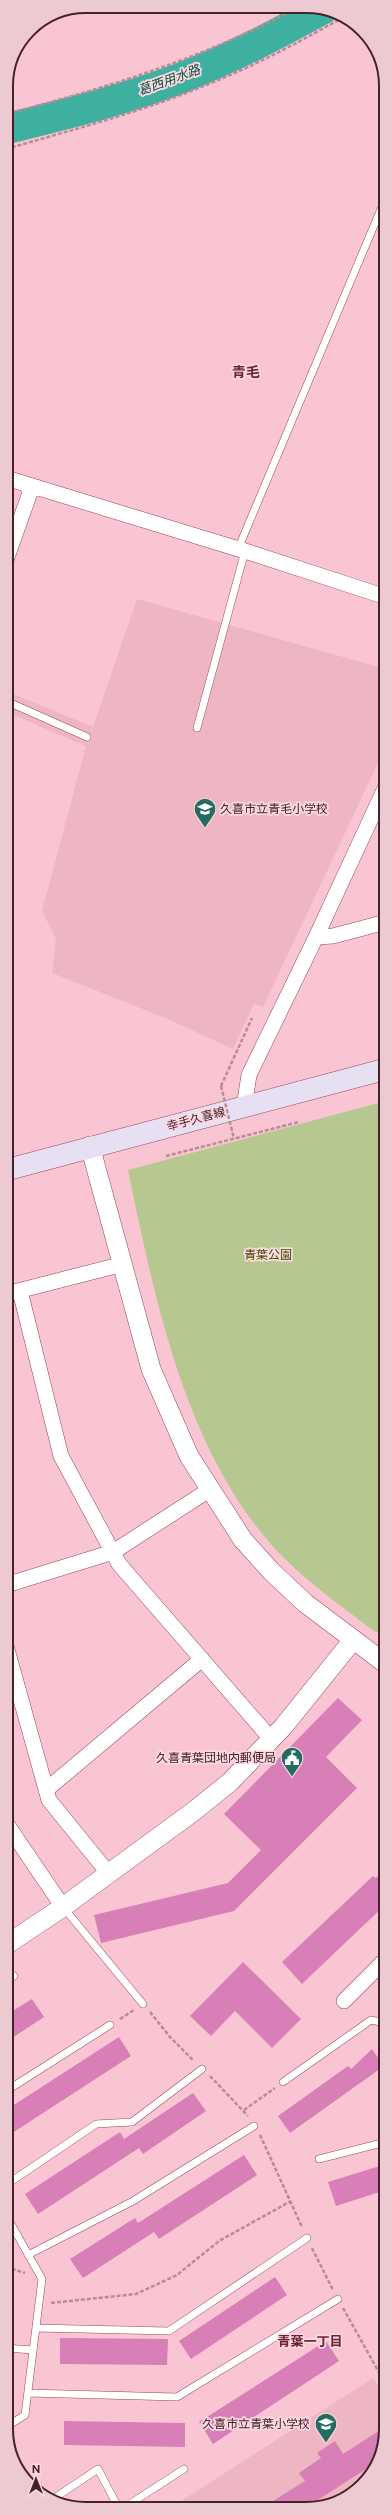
<svg xmlns="http://www.w3.org/2000/svg" width="392" height="2515" viewBox="0 0 392 2515" font-family="'Public Sans','Noto Sans JP',sans-serif">
  <style>
    .built { fill: #eeb6c3 }
    .green { fill: #b6c88f }
    .lines { fill: none; stroke-linecap: round; stroke-linejoin: round }
    .river { stroke: #3db0a0; stroke-width: 31 }
    .building { fill: #d97fb7 }
    .service-casing { stroke: #92475d; stroke-width: 8 }
    .minor-casing { stroke: #92475d; stroke-width: 16 }
    .tertiary-casing { stroke: #92475d; stroke-width: 20 }
    .secondary-casing { stroke: #92475d; stroke-width: 22 }
    .path { stroke: #b98b97; stroke-width: 2.5; stroke-dasharray: 4 2; stroke-linecap: butt }
    .service { stroke: #fff; stroke-width: 7 }
    .minor { stroke: #fff; stroke-width: 15 }
    .tertiary { stroke: #fff; stroke-width: 19 }
    .secondary { stroke: #e7e0f2; stroke-width: 21 }
    .path-bridge { stroke: #b98b97; stroke-width: 2.5; stroke-dasharray: 4 2; stroke-linecap: butt }
    .labels { text-anchor: middle; dominant-baseline: central; stroke-width: 3.5; stroke-linejoin: round; paint-order: stroke }
    .poi-label { font-size: 12px; fill: #43222b; stroke: #fcd8e0; text-anchor: end }
    .street-label { font-size: 12px; fill: #43222b; stroke: #fcd8e0 }
    .park-label { font-size: 12px; fill: #3d4e00; stroke: #fcd8e0 }
    .water-label { font-size: 13px; font-style: italic; fill: #054b43; stroke: #fcd8e0 }
    .neighbourhood-label { font-size: 13px; font-weight: bold; fill: #69223a; stroke: #fcd8e0 }
    .quarter-label { font-size: 14px; font-weight: bold; fill: #69223a; stroke: #fcd8e0 }
    .rim { fill: none; stroke: #43222b; stroke-width: 2 }
  </style>
  <rect width="100%" height="100%" fill="#fac5d2"/>
  <path class="built" d="M137,599L386,669V746L263,1007L254,1004L233,1049L170,1020L52,973L56,939L42,911L86,746L6,712V691L93,727Z
    M373,2378L386,2398V2429L380,2459L366,2482L341,2501L311,2509L172,2507Z"/>
  <path class="green" d="M386,1101V1634L374,1631C341,1606 307,1582 278,1552C185,1452 155,1300 128,1170Z"/>
  <g class="lines">
    <path class="river" d="M6,129C65,114 124,100 181,78C230,59 277,34 323,9"/>
  </g>
  <path class="building" d="M338,1698L362,1720L326,1757L357,1788L234,1911L101,1943L94,1915L228,1883L261,1850L224,1814Z
    M386,1868V1904L302,1984L282,1962L373,1876L376,1878Z
    M243,1962L301,2019L272,2048L235,2011L211,2036L190,2016Z
    M32,1999L44,2017L6,2042V2015Z
    M119,2037L131,2056L6,2137V2110Z
    M372,2049L384,2066L290,2133L278,2116L348,2066L351,2069Z
    M193,2093L206,2111L143,2154L139,2148L38,2214L25,2194L120,2132L124,2139Z
    M244,2155L257,2175L159,2239L154,2232L83,2278L70,2259L135,2218L138,2223Z
    M386,2164V2190L336,2206L328,2182Z
    M275,2277L287,2295L191,2359L179,2341Z
    M60,2338L168,2339L167,2365L60,2364Z
    M326,2341L339,2361L213,2444L199,2422Z
    M64,2421L185,2423V2447L64,2445Z
    M377,2432L383,2442L380,2460L304,2509L262,2508L305,2481L299,2473L321,2458L317,2453L335,2441L343,2454Z"/>
  <g class="lines">
    <g class="service-casing">
      <path id="service" d="M238,549L386,197
        M6,701L87,737
        M197,728L245,551
        M63,1907L143,2004
        M6,1981L14,1976
        M283,2082L371,2020L386,2023
        M6,2091L110,2025
        M319,2159L386,2142
        M6,2185L96,2124L132,2122L202,2069
        M6,2215L42,2279L25,2415L6,2427
        M28,2255L133,2201L254,2126
        M36,2328L169,2331L307,2238
        M6,2348L33,2350
        M28,2393L177,2397L338,2299
        M53,2499L98,2469L118,2507
        M125,2507L184,2469"/>
    </g>
    <g class="minor-casing">
      <path id="minor" d="M6,478L245,551L386,597
        M6,560L32,487
        M316,937L333,936L386,922
        M244,1107L249,1075L316,937L386,786
        M20,1291L61,1456L119,1564L272,1740
        M6,1294L123,1264
        M6,1585L113,1552L209,1490
        M6,1646L49,1800L109,1874
        M46,1790L202,1659
        M6,1823L63,1907
        M344,2001L386,1959"/>
    </g>
    <g class="tertiary-casing">
      <path id="tertiary" d="M90,1146L151,1369L189,1456L243,1540L271,1571L305,1603L386,1664
        M6,1945L63,1907L194,1811L230,1782L283,1727L353,1640"/>
    </g>
    <g class="secondary-casing">
      <path id="secondary" d="M6,1170L386,1069"/>
    </g>
    <path class="path" d="M6,114C106,88 205,58 296,8
      M6,149C75,129 145,111 211,83C256,65 299,42 342,18
      M221,1086L252,1018
      M166,1156L299,1122
      M150,2012L170,2037L193,2060
      M120,2019L134,2010
      M210,2076L248,2116
      M244,2110L275,2088
      M260,2135L302,2227
      M312,2248L333,2290
      M6,2267L25,2273
      M51,2303L136,2294L177,2275L219,2241L291,2201
      M343,2308L386,2385"/>
    <use href="#service" class="service"/>
    <use href="#minor" class="minor"/>
    <use href="#tertiary" class="tertiary"/>
    <use href="#secondary" class="secondary"/>
    <path class="path-bridge" d="M221,1086L234,1139"/>
  </g>
  <defs>
    <g id="school-pin" transform="scale(1.15)"><path d="M0 17L-7.5 6A9.5 9.5 0 1 1 7.5 6Z" fill="#246b61" stroke="#fcd8e0"/><path d="M0-5L7-2L0 1L-7-2ZM-4 1L0 2.5L4 1V4Q0 6-4 4Z" fill="#fff"/></g>
    <g id="civic-pin" transform="scale(1.15)"><path d="M0 17L-7.5 6A9.5 9.5 0 1 1 7.5 6Z" fill="#246b61" stroke="#fcd8e0"/><path d="M-.6-6.5H3V-4.5H.6V-3L4-1V1h2V6H-6V1h2V-1L-.6-3ZM-1.2 2.5V6h2.4V2.5Z" fill="#fff"/></g>
  </defs>
  <g fill-rule="evenodd">
    <use href="#school-pin" x="205" y="809"/>
    <use href="#civic-pin" x="292" y="1758"/>
    <use href="#school-pin" x="326" y="2424"/>
  </g>
  <g class="labels">
    <g class="poi-label">
      <text x="220" y="809" text-anchor="start">久喜市立青毛小学校</text>
      <text x="276" y="1758">久喜青葉団地内郵便局</text>
      <text x="310" y="2424">久喜市立青葉小学校</text>
    </g>
    <g class="street-label">
      <text transform="translate(196 1119) rotate(-15)">幸手久喜線</text>
    </g>
    <g class="park-label">
      <text x="268" y="1255">青葉公園</text>
    </g>
    <g class="water-label">
      <text transform="translate(169 80) rotate(-20)">葛西用水路</text>
    </g>
    <g class="neighbourhood-label">
      <text x="310" y="2341">青葉一丁目</text>
    </g>
    <g class="quarter-label">
      <text x="246" y="372">青毛</text>
    </g>
  </g>
  <path d="M0 0H392V2515H0ZM86 13H306A73 73 0 0 1 379 86V2429A73 73 0 0 1 306 2502H86A73 73 0 0 1 13 2429V86A73 73 0 0 1 86 13Z" fill="#edc9d2" fill-rule="evenodd"/>
  <path class="rim" d="M86 13H306A73 73 0 0 1 379 86V2429A73 73 0 0 1 306 2502H86A73 73 0 0 1 13 2429V86A73 73 0 0 1 86 13Z"/>
  <g transform="translate(36 2479)" stroke="#fcd8e0" stroke-width="3" paint-order="stroke">
  <path d="M0-3L7 15L0 10L-7 15Z" fill="#43222b"/>
  <text y="-6" font-size="11" font-weight="bold" text-anchor="middle" fill="#43222b">N</text>
  </g>
</svg>
